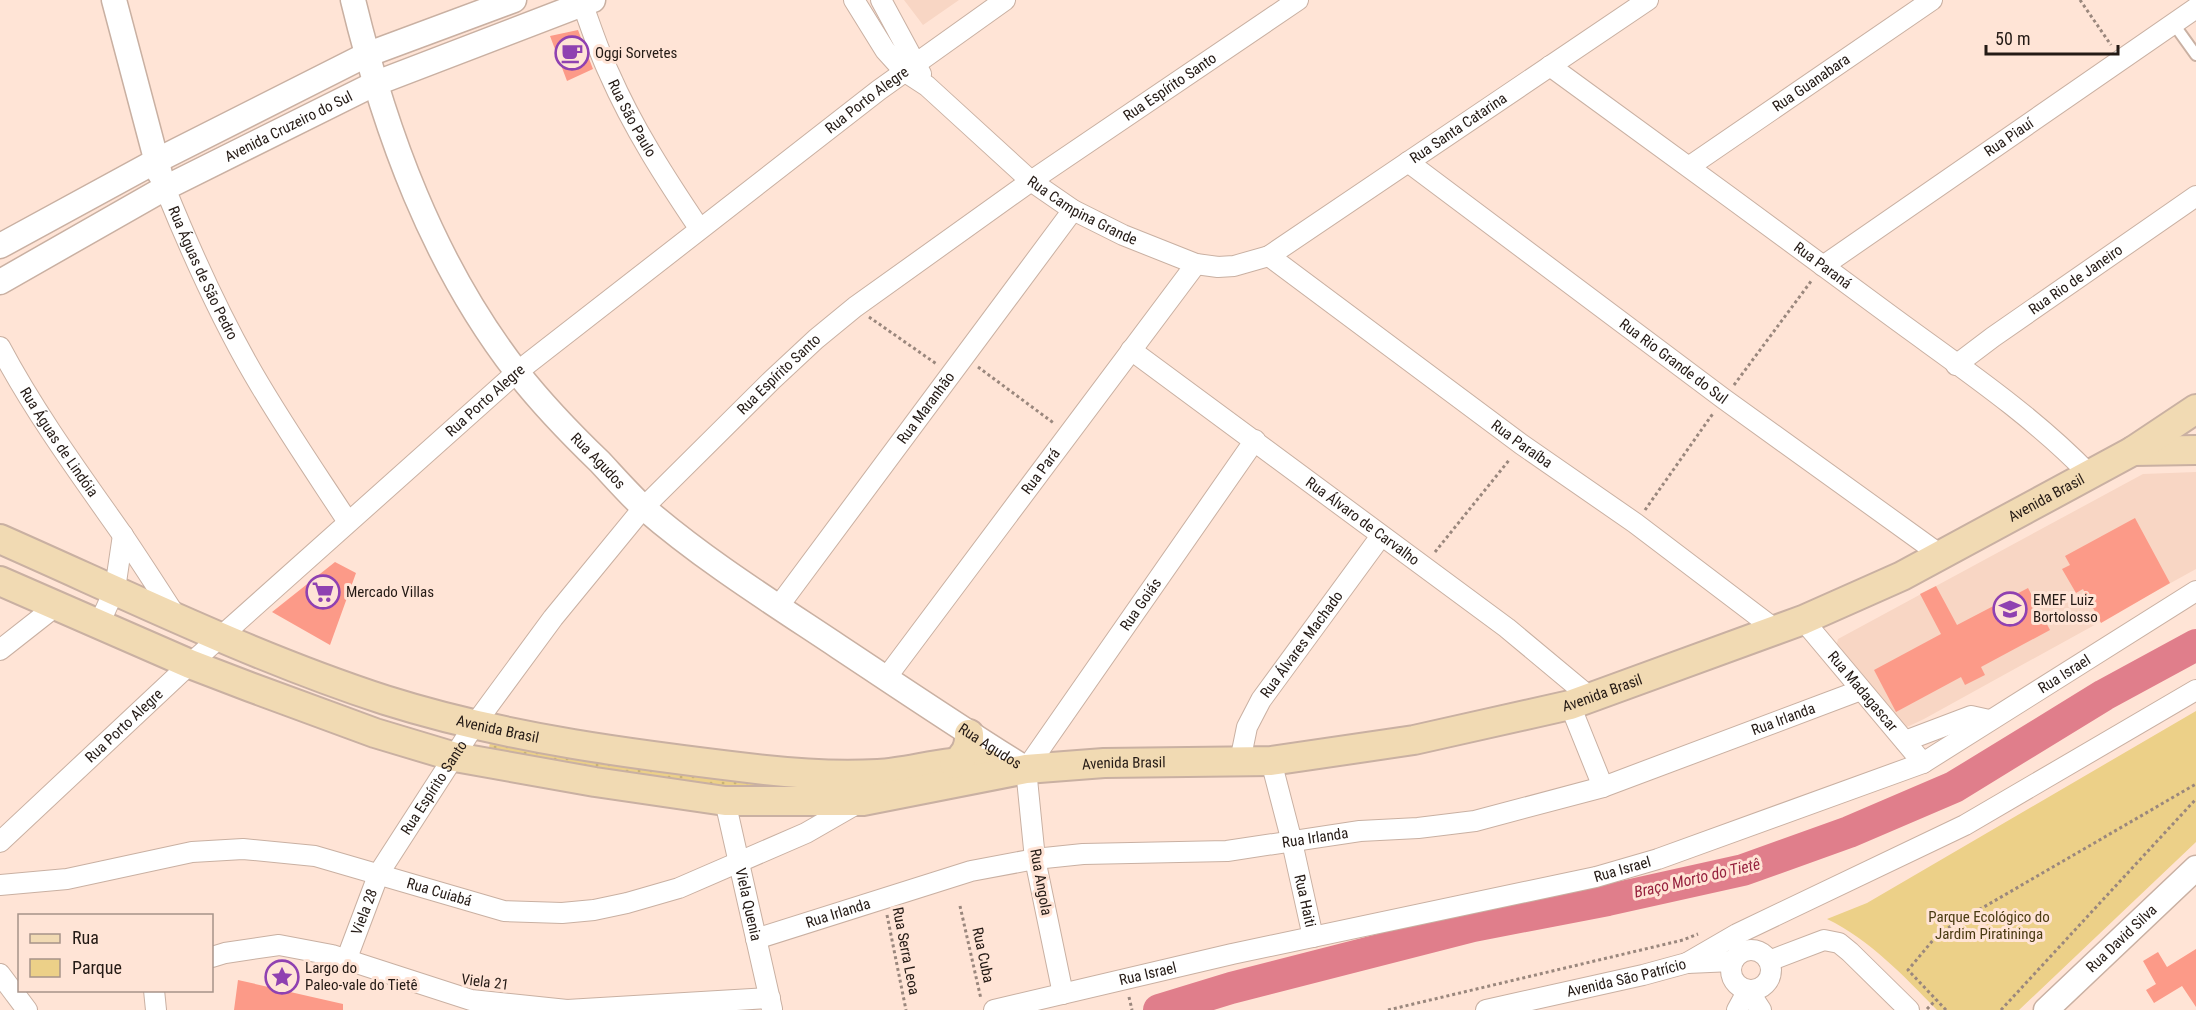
<svg xmlns="http://www.w3.org/2000/svg" width="2196" height="1010" viewBox="0 0 2196 1010" font-family="'Roboto Condensed',sans-serif">
  <style>
    .built { fill: #f8d6c4 }
    .green { fill: #ecd088 }
    .garden { fill: url(#garden-dots) }
    .lines { fill: none; stroke-linecap: round; stroke-linejoin: round }
    .river { stroke: #e07e8b; stroke-width: 32 }
    .building { fill: #fc9a88 }
    .service-casing { stroke: #c9b0a2; stroke-width: 14 }
    .minor-casing { stroke: #c9b0a2; stroke-width: 22 }
    .tertiary-casing { stroke: #c9b0a2; stroke-width: 27 }
    .secondary-casing { stroke: #c9b0a2; stroke-width: 32 }
    .path { stroke: #9a877d; stroke-width: 3; stroke-dasharray: 3 3; stroke-linecap: butt }
    .service { stroke: #fff; stroke-width: 10 }
    .minor { stroke: #fff; stroke-width: 20 }
    .tertiary { stroke: #fff; stroke-width: 24 }
    .secondary { stroke: #f1dab3; stroke-width: 28 }
    .labels { text-anchor: middle; dominant-baseline: central; stroke-width: 6; stroke-linejoin: round; paint-order: stroke }
    .poi-label { font-size: 15px; fill: #241a15; stroke: #ffe4d6; text-anchor: start }
    .street-label { font-size: 15px; fill: #241a15; stroke: #ffe4d6 }
    .park-label { font-size: 15px; fill: #4a3b12; stroke: #ffe4d6 }
    .water-label { font-size: 16px; font-style: italic; fill: #96213e; stroke: #ffe4d6 }
  </style>
  <defs>
    <pattern id="garden-dots" width="8" height="8" patternUnits="userSpaceOnUse" patternTransform="scale(1.5)"><rect width="8" height="8" fill="#ecd088"/><path d="M2 2h.1M6 6h.1" fill="none" stroke="#cab274" stroke-width="1.8" stroke-linecap="round"/></pattern>
  </defs>
  <rect width="100%" height="100%" fill="#ffe4d6"/>
  <path class="built" d="M904,0H959L923,25Z
    M2196,472V569L1924,719L1907,727L1904,726L1836,647L1838,639L2143,474Z"/>
  <path class="green" d="M2196,711V842L2019,1010H1937C1904,976 1870,940 1827,919L1867,903Z"/>
  <path class="garden" d="M490,742L852,786L849,796L671,784L488,754Z"/>
  <g class="lines">
    <path class="river" d="M1159,1010L1231,988L1473,926L1608,900L1743,870L1849,832L1954,787L2104,695L2196,645"/>
  </g>
  <path class="building" d="M578,30L593,69L567,81L550,36Z
    M2135,518L2170,583L2101,623L2083,589L2076,593L2062,569L2070,565L2065,556Z
    M335,562L356,573L330,645L272,612Z
    M1936,586L1957,625L2028,588L2050,630L1981,667L1985,675L1965,685L1961,677L1896,712L1874,670L1941,634L1920,594Z
    M2196,949V1007L2182,986L2154,1003L2146,990L2156,984L2143,961L2158,952L2167,967Z
    M238,980L343,1004V1010H234Z"/>
  <g class="lines">
    <g class="service-casing">
      <path id="service" d="M2173,23L2196,55"/>
    </g>
    <g class="minor-casing">
      <g id="minor">
        <path id="s1" d="M581,0C590,24 598,50 609,73C633,128 666,179 699,228"/>
        <path id="s2" d="M854,0L885,50L904,71L927,86L1031,181L1073,210L1123,235L1196,264L1218,267L1234,266L1269,256L1648,0"/>
        <path d="M881,0L921,74"/>
        <path id="s3" d="M1550,66C1662,147 1772,228 1883,310C1953,362 2028,411 2089,474"/>
        <path id="s4" d="M1408,162L1724,399L1942,556"/>
        <path id="s5" d="M1690,166L1932,0"/>
        <path id="s6" d="M165,188C191,252 219,315 254,375C283,425 316,473 348,522"/>
        <path id="s7" d="M1269,256L1521,444L1635,523L1776,630"/>
        <path id="s8" d="M1823,266L2196,8"/>
        <path id="s9" d="M0,347C35,413 79,473 122,534C141,562 159,590 177,618"/>
        <path id="s10" d="M1131,350L1507,628L1591,698"/>
        <path id="s11" d="M1956,365L1993,337L2196,196"/>
        <path id="s12" d="M778,607L1073,210"/>
        <path id="s13" d="M1803,620L1923,763"/>
        <path d="M99,624L115,589L123,535"/>
        <path d="M0,650L56,606"/>
        <path id="s14" d="M886,678L1196,264"/>
        <path d="M1570,705L1603,787"/>
        <path d="M1905,741L1971,716L1989,720"/>
        <path id="s15" d="M1240,761L1247,727L1261,700L1381,536"/>
        <path id="s16" d="M1271,761L1292,842L1313,937"/>
        <path id="s17" d="M725,801L772,1009"/>
        <path id="s18" d="M0,842L190,664L517,372L879,90L1005,0"/>
        <path id="s19" d="M0,885L67,879L192,852L243,849L315,856L504,911L562,913L594,910L627,903L679,888L806,833L860,802"/>
        <path id="s20" d="M756,939L971,871L1035,859L1083,854L1227,851L1360,831L1418,828L1475,821L1603,787L1861,690"/>
        <circle cx="1751" cy="970" r="20"/>
        <path d="M212,957L225,953L279,945L332,955L471,1000L567,1010L770,998"/>
        <path id="s21" d="M348,960L350,950L379,873L475,724L553,618L644,507L772,380L816,339L855,307L1031,181L1298,0"/>
        <path d="M1769,961L1824,940L1839,943L1850,952L1909,1010"/>
        <path d="M1687,963L1737,934L1965,825L2196,690"/>
        <path d="M0,974L27,1010"/>
        <path d="M154,990L156,1010"/>
        <path id="s22" d="M1063,994L1035,859L1026,769L1255,440"/>
        <path id="s23" d="M994,1010L1232,954L1596,877L1658,859L1923,763L2196,591"/>
        <path id="s24" d="M1486,1010L1643,975L1687,963L1733,961"/>
        <path d="M1737,1010L1748,990L1761,1010"/>
      </g>
    </g>
    <g class="tertiary-casing">
      <g id="tertiary">
        <path d="M114,0L160,174"/>
        <path id="s25" d="M353,0C385,132 433,264 517,372C542,404 571,434 600,462C614,477 629,494 644,508C704,560 773,603 839,647C901,688 963,730 1026,769"/>
        <path d="M0,246L156,161L366,55L514,0"/>
        <path id="s26" d="M0,282L165,188L374,84L593,0"/>
        <path id="s27" d="M2046,1010L2196,868"/>
      </g>
    </g>
    <g class="secondary-casing">
      <g id="secondary">
        <path d="M2133,451L2196,450"/>
        <path id="s28" d="M0,539C127,595 253,657 385,700C508,739 637,755 765,770C802,774 841,776 878,774C913,772 950,758 986,763"/>
        <path id="s29" d="M0,581L190,664L250,687L375,733L455,757L595,782L725,801H863L1026,769L1104,763L1271,761L1414,740L1570,705L1803,620L1902,576L2133,451L2196,409"/>
        <path d="M954,764C965,756 970,747 969,734"/>
      </g>
    </g>
    <path class="path" d="M2080,0L2111,45
      M869,317L938,365
      M978,367L1055,424
      M1734,385L1812,280
      M1645,510L1714,412
      M1435,552L1510,459
      M960,906L981,999
      M887,915L906,1010
      M1129,997L1132,1010
      M1927,1009L1936,1000
      M1388,1010L1683,940L1698,934
      M1946,1010L1908,970L1939,933L2196,784
      M2001,1010L2196,799"/>
    <use href="#service" class="service"/>
    <use href="#minor" class="minor"/>
    <use href="#tertiary" class="tertiary"/>
    <use href="#secondary" class="secondary"/>
  </g>
  <defs>
    <g id="cafe-ring" transform="scale(1.725)"><circle r="9.5" fill="#ffe4d6" stroke="#8f41b1" stroke-width="1.5"/><path d="M-5.5-4.5H6V0H3Q3 3.5 0 3.5H-2.5Q-5.5 3.5-5.5 0ZM3-3.2v2h1.7v-2ZM-6 4.5H4V6H-6Z" fill="#8f41b1"/></g>
    <g id="supermarket-ring" transform="scale(1.725)"><circle r="9.5" fill="#ffe4d6" stroke="#8f41b1" stroke-width="1.5"/><path d="M-6-5.5h2.5l.6 2H6L4.5 2H-2.5L-4.4-4H-6ZM-1.5 3.2a1.3 1.3 0 1 0 .1 0ZM3 3.2a1.3 1.3 0 1 0 .1 0Z" fill="#8f41b1"/></g>
    <g id="school-ring" transform="scale(1.725)"><circle r="9.5" fill="#ffe4d6" stroke="#8f41b1" stroke-width="1.5"/><path d="M0-5L7-2L0 1L-7-2ZM-4 1L0 2.5L4 1V4Q0 6-4 4Z" fill="#8f41b1"/></g>
    <g id="sight-ring" transform="scale(1.725)"><circle r="9.5" fill="#ffe4d6" stroke="#8f41b1" stroke-width="1.5"/><path d="M0-6L1.8-2.2L6-1.7L2.9 1.2L3.7 5.4L0 3.3L-3.7 5.4L-2.9 1.2L-6-1.7L-1.8-2.2Z" fill="#8f41b1"/></g>
  </defs>
  <g fill-rule="evenodd">
    <use href="#cafe-ring" x="572" y="53"/>
    <use href="#supermarket-ring" x="323" y="592"/>
    <use href="#school-ring" x="2010" y="609"/>
    <use href="#sight-ring" x="282" y="977"/>
  </g>
  <g class="labels">
    <g class="poi-label">
      <text x="595" y="53">Oggi Sorvetes</text>
      <text x="346" y="592">Mercado Villas</text>
      <text x="2033" y="600">EMEF Luiz<tspan x="2033" dy="17">Bortolosso</tspan></text>
      <text x="305" y="968">Largo do<tspan x="305" dy="17">Paleo-vale do Tietê</tspan></text>
    </g>
    <g class="street-label">
      <text stroke="none"><textPath href="#s5" startOffset="147">Rua Guanabara</textPath></text>
      <text stroke="none"><textPath href="#s21" startOffset="1220">Rua Espírito Santo</textPath></text>
      <text stroke="none"><textPath href="#s18" startOffset="1142">Rua Porto Alegre</textPath></text>
      <text stroke="none"><textPath href="#s1" startOffset="129">Rua São Paulo</textPath></text>
      <text stroke="none"><textPath href="#s26" startOffset="328">Avenida Cruzeiro do Sul</textPath></text>
      <text stroke="none"><textPath href="#s2" startOffset="744">Rua Santa Catarina</textPath></text>
      <text stroke="none"><textPath href="#s8" startOffset="226">Rua Piauí</textPath></text>
      <text stroke="none"><textPath href="#s2" startOffset="315">Rua Campina Grande</textPath></text>
      <text stroke="none"><textPath href="#s3" startOffset="338">Rua Paraná</textPath></text>
      <text stroke="none"><textPath href="#s6" startOffset="93">Rua Águas de São Pedro</textPath></text>
      <text stroke="none"><textPath href="#s11" startOffset="147">Rua Rio de Janeiro</textPath></text>
      <text stroke="none"><textPath href="#s4" startOffset="332">Rua Rio Grande do Sul</textPath></text>
      <text stroke="none"><textPath href="#s21" startOffset="734">Rua Espírito Santo</textPath></text>
      <text stroke="none"><textPath href="#s18" startOffset="656">Rua Porto Alegre</textPath></text>
      <text stroke="none"><textPath href="#s12" startOffset="248">Rua Maranhão</textPath></text>
      <text stroke="none"><textPath href="#s9" startOffset="112">Rua Águas de Lindóia</textPath></text>
      <text stroke="none"><textPath href="#s7" startOffset="315">Rua Paraíba</textPath></text>
      <text stroke="none"><textPath href="#s25" startOffset="530">Rua Agudos</textPath></text>
      <text stroke="none"><textPath href="#s14" startOffset="258">Rua Pará</textPath></text>
      <text stroke="none"><textPath href="#s29" startOffset="2136">Avenida Brasil</textPath></text>
      <text stroke="none"><textPath href="#s10" startOffset="288">Rua Álvaro de Carvalho</textPath></text>
      <text stroke="none"><textPath href="#s22" startOffset="429">Rua Goiás</textPath></text>
      <text stroke="none"><textPath href="#s15" startOffset="134">Rua Álvares Machado</textPath></text>
      <text stroke="none"><textPath href="#s23" startOffset="1130">Rua Israel</textPath></text>
      <text stroke="none"><textPath href="#s13" startOffset="93">Rua Madagascar</textPath></text>
      <text stroke="none"><textPath href="#s29" startOffset="1650">Avenida Brasil</textPath></text>
      <text stroke="none"><textPath href="#s20" startOffset="1058">Rua Irlanda</textPath></text>
      <text stroke="none"><textPath href="#s18" startOffset="170">Rua Porto Alegre</textPath></text>
      <text stroke="none"><textPath href="#s28" startOffset="534">Avenida Brasil</textPath></text>
      <text stroke="none"><textPath href="#s25" startOffset="1016">Rua Agudos</textPath></text>
      <text stroke="none"><textPath href="#s29" startOffset="1164">Avenida Brasil</textPath></text>
      <text stroke="none"><textPath href="#s21" startOffset="194">Rua Espírito Santo</textPath></text>
      <text stroke="none"><textPath href="#s20" startOffset="572">Rua Irlanda</textPath></text>
      <text stroke="none"><textPath href="#s23" startOffset="644">Rua Israel</textPath></text>
      <text transform="translate(1041 882) rotate(80)">Rua Angola</text>
      <text stroke="none"><textPath href="#s19" startOffset="448">Rua Cuiabá</textPath></text>
      <text stroke="none"><textPath href="#s16" startOffset="144">Rua Haiti</textPath></text>
      <text stroke="none"><textPath href="#s17" startOffset="106">Viela Quenia</textPath></text>
      <text stroke="none"><textPath href="#s21" startOffset="51">Viela 28</textPath></text>
      <text stroke="none"><textPath href="#s20" startOffset="86">Rua Irlanda</textPath></text>
      <text stroke="none"><textPath href="#s27" startOffset="104">Rua David Silva</textPath></text>
      <text transform="translate(906 951) rotate(79)">Rua Serra Leoa</text>
      <text transform="translate(983 955) rotate(78)">Rua Cuba</text>
      <text stroke="none"><textPath href="#s23" startOffset="158">Rua Israel</textPath></text>
      <text stroke="none"><textPath href="#s24" startOffset="144">Avenida São Patrício</textPath></text>
      <text transform="translate(485 982) rotate(7)">Viela 21</text>
    </g>
    <g class="park-label">
      <text x="1989" y="917">Parque Ecológico do<tspan x="1989" dy="17">Jardim Piratininga</tspan></text>
    </g>
    <g class="water-label">
      <text transform="translate(1697 878) rotate(-13)">Braço Morto do Tietê</text>
    </g>
  </g>
  <rect x="18" y="914" width="195" height="78" fill="#ffe4d6" stroke="#a79389" stroke-width="1.5"/>
  <rect x="30" y="934" width="30" height="9" fill="#f1dab3" stroke="#a79389" stroke-width="1.5"/>
  <text x="72" y="944" font-size="18" fill="#241a15">Rua</text>
  <rect x="30" y="959" width="30" height="18" fill="#ecd088" stroke="#a79389" stroke-width="1.5"/>
  <text x="72" y="974" font-size="18" fill="#241a15">Parque</text>
  <path d="M1986 45v9h132v-9" fill="none" stroke="#241a15" stroke-width="3"/>
  <text x="1995" y="45" font-size="18" fill="#241a15" stroke="#ffe4d6" stroke-width="4.5" paint-order="stroke">50 m</text>
</svg>
